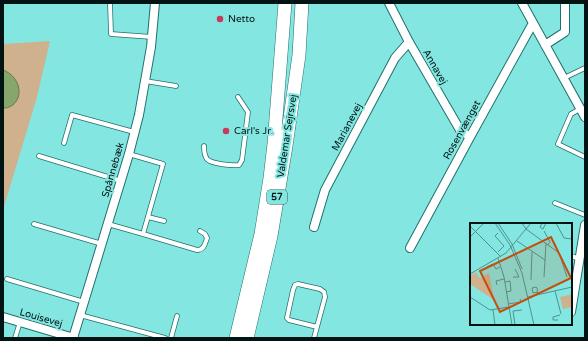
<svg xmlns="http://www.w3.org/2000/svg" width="588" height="341" viewBox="0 0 588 341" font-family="'Varela Round',sans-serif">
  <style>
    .green { fill: #cfb18e }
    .water { fill: #87a66c; stroke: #5f7a51 }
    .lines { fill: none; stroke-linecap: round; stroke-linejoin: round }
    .lane-casing { stroke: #21706d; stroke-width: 5.5 }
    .street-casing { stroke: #21706d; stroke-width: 10 }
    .primary-casing { stroke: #21706d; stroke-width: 14 }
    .lane { stroke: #fff; stroke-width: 4 }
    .street { stroke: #fff; stroke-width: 8 }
    .primary { stroke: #fff; stroke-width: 13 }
    .poi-dot { fill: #c9395b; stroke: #84e6e1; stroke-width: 1.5 }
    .labels { text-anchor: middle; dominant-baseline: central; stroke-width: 4; stroke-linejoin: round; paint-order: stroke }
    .shield { fill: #84e6e1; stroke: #285250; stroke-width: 1 }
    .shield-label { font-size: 9px; font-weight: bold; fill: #011312 }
    .poi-label { font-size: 10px; fill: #011312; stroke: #84e6e1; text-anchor: start }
    .street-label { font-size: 10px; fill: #011312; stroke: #84e6e1 }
    .inset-road { fill: none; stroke: #50928e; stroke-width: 1 }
    .view { fill: #c54e0d; fill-opacity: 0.15; stroke: #c54e0d; stroke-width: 2 }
    .inset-edge { fill: none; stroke: #011312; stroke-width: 2 }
  </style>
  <rect width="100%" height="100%" fill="#84e6e1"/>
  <path class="green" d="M50,41L37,97L3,210V44Z"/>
  <path class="water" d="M3,70C14,74 22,86 18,98C16,102 13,106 9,107C7,108 5,108 3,108Z"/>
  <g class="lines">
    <g class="lane-casing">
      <path id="lane" d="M110,3L111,34L152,37
        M564,78L585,68
        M145,81L176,86
        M580,109L571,114L558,144L585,157
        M64,143L72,115L134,132
        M204,146C204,150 204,155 207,159C211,164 233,166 239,165L242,160L248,112L238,97
        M39,156L121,181
        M555,203L585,215
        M148,217L164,221
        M34,224L102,244
        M108,224L143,234L163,164L129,154
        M143,234L197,250C204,250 205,244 207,238L205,234L200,231
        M571,256L580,259
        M7,279L84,302
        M80,315L165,338
        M15,338L20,322
        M171,338L177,316
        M314,338L325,297L324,292L320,289L298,284L295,285L293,290L287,318L289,320L317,327"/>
    </g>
    <g class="street-casing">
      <path id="street" d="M389,3L409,42L460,130L470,137
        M522,3L585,117
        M545,45L565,32V3
        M314,227L325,190L395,58L409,42
        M410,248L470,137L533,23
        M571,312L585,225
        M3,317L74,338
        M73,338L129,154L139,115L151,47L155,3"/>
    </g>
    <g class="primary-casing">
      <path id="primary" d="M236,338L261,234L270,178L274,144L285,3
        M247,338L271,236L286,146L299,55L302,3"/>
    </g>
    <use href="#lane" class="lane"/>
    <use href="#street" class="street"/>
    <use href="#primary" class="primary"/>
  </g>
  <g class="poi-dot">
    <circle cx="220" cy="19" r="4"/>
    <circle cx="226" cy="131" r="4"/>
  </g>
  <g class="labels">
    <rect class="shield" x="267" y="190" width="20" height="14" rx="3"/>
    <g class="shield-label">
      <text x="277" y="197">57</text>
    </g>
    <g class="poi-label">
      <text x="228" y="19">Netto</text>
      <text x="234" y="131">Carl's Jr.</text>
    </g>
    <g class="street-label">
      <text transform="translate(435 67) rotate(60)">Annavej</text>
      <text transform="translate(347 127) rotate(-62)">Marianevej</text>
      <text transform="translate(462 130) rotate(-61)">Rosenvænget</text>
      <text transform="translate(287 136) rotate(-81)">Valdemar Sejrsvej</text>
      <text transform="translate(113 170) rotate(-74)">Spånnebæk</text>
      <text transform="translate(41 318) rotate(16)">Louisevej</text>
    </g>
  </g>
  <g transform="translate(470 223)">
    <rect width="102" height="102" fill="#84e6e1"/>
    <path d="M6,49L10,55L19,50L24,77L0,61V53ZM102,71V84L93,86L90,74Z" fill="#cfb18e"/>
    <path class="inset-road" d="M25,0L40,22L52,50L64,102M28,0L42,21L52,46M52,0L56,6L89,30L97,54M72,0L70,4L73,6L76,0M86,0L94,15L102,16M0,3L31,34M74,8L80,19L78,22M28,10L25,13L34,23L28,29M0,14L14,0M47,18L75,37M28,35L34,54L42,102M17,44L23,41L26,46L30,44M0,51L36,30L61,0M43,54H49L45,46M74,54L76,20M61,57L62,29M35,59L40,58L41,68L36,69M27,62L26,58L34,56M85,68L91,91M68,69L63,70L62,65L66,64L67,65L68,72M0,74L20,87L39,84M58,74L102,64M38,81L51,79L50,76M23,87L25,102M88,97H83V94L90,92M45,102L43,88L52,87"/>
    <path class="view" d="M81,14L101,55L30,89L10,48Z"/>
    <rect width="102" height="102" class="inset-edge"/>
  </g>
  <rect width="588" height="341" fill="none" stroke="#011312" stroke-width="8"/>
</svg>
